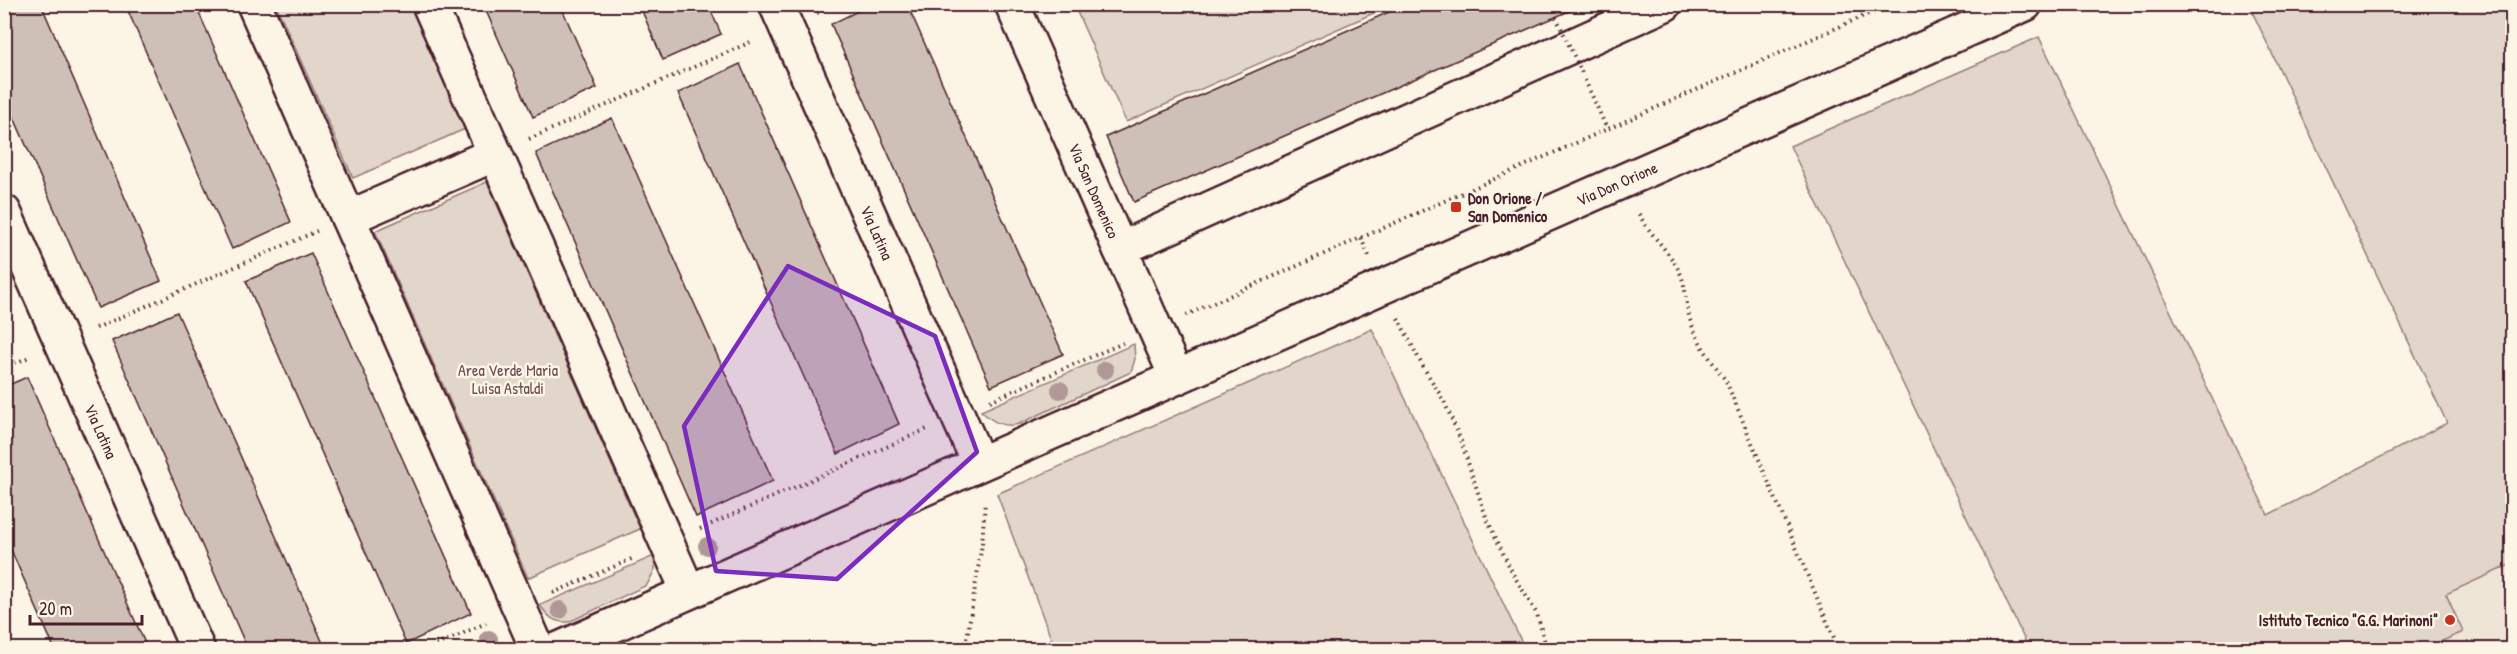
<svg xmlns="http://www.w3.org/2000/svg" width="2517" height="654" viewBox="0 0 2517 654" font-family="'Patrick Hand',sans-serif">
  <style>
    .built { fill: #eee5d7 }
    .green { fill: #e2d5ca; stroke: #967a7a; stroke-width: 1.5 }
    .building { fill: #cfc0b7; stroke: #4a1f2b; stroke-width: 1.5 }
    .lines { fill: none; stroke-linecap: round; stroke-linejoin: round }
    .minor-casing { stroke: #4a1f2b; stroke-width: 38 }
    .path { stroke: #4a1f2b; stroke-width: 4; stroke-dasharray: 1.5 4.5; stroke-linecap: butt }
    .minor { stroke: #fcf5e5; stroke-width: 33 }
    .path-bridge { stroke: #4a1f2b; stroke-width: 4; stroke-dasharray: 1.5 4.5; stroke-linecap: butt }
    .tree { fill: #af9895 }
    .marked { fill: #7b2cbf; fill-opacity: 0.2; stroke: #7b2cbf; stroke-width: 4.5; stroke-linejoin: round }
    .poi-dot { fill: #c8321e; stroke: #fcf5e5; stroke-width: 2 }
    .labels { text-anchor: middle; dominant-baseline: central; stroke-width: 5; stroke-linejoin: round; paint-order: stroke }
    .street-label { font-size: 16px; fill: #4a1f2b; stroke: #fcf5e5 }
    .poi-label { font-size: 16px; font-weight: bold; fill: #4a1f2b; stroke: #fcf5e5; text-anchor: start }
    .park-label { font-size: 16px; fill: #704c53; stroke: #fcf5e5 }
  </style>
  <rect width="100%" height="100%" fill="#fcf5e5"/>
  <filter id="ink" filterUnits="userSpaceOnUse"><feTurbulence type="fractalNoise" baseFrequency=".0167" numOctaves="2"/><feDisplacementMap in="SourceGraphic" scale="12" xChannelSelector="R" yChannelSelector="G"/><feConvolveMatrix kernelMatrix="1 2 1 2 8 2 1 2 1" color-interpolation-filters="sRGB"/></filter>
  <g filter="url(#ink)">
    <path class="built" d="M2512,564V649L2322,650L2446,594Z"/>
    <path class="green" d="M276,5H410L465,129L353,178Z
      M1074,5H1392L1126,122Z
      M2249,5H2512V564L2446,594L2463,632L2424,649H2029L1790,146L2039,37L2268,515L2447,423Z
      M487,182L640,529L528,578L375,231Z
      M1372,329L1525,649H1055L997,494Z
      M1134,344L1135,359L1131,372L1019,424C1003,428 993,422 981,411Z
      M654,556L655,569L647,585L569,622C554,623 548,617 540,605Z"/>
    <path class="building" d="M4,4H41L161,281L98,308L4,95Z
      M125,4H195L291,222L232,249Z
      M483,4H560L597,88L533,117Z
      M639,4H708L721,34L663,60Z
      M872,4H907L1063,354L991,386L831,24Z
      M1407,4H1585L1134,202L1106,137Z
      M740,64L899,424L838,454L678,93Z
      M612,118L773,481L696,517L536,153Z
      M311,253L471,613L406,644L246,281Z
      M177,312L326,650H248L112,341Z
      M27,377L148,650H55L4,534V387Z"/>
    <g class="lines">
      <g class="minor-casing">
        <g id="minor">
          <path d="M254,4L538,650"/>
          <path d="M429,4L688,591"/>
          <path id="s1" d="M776,4L979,463"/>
          <path id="s2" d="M1012,4L1176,376"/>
          <path id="s3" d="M4,212L198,650"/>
          <path d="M348,218L495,154"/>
          <path d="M1120,249L1665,4"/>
          <path id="s4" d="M557,650L2025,4"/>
        </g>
      </g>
      <path class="path" d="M817,13L837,4
        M1585,80L1607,129
        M529,139L753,41
        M1639,214C1651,237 1671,252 1681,275C1686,288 1686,303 1689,316C1696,341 1711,360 1726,381L1839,650
        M1361,238L1369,256
        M1186,315L1891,4
        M1398,318L1422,365L1444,401L1461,441L1486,517L1513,574L1537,614L1547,650
        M96,328L317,231
        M4,368L29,357
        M990,401L1123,343
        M700,529L927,429
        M553,593L634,558
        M425,650L486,623
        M965,650L982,544L985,502"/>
      <use href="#minor" class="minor"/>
      <path class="path-bridge" d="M1556,17L1582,73"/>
    </g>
    <g class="tree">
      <circle cx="1105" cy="370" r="9"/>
      <circle cx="1060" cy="390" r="9"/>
      <circle cx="707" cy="546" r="9"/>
      <circle cx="560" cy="610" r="9"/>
      <circle cx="489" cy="639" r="9"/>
    </g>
  </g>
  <path class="marked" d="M788,266L935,336L977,452L837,579L716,571L684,426Z"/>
  <g class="poi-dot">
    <rect x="1450" y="201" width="12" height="12" rx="3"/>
    <circle cx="2450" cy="620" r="6"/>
  </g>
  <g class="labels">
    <g class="street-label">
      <text stroke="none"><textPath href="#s4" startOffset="1158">Via Don Orione</textPath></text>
      <text stroke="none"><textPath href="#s2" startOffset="204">Via San Domenico</textPath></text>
      <text stroke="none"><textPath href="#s1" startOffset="250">Via Latina</textPath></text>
      <text stroke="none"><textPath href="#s3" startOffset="240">Via Latina</textPath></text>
    </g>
    <g class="poi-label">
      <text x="1468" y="198">Don Orione /<tspan x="1468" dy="18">San Domenico</tspan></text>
      <text x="2438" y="620" text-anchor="end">Istituto Tecnico "G.G. Marinoni"</text>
    </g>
    <g class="park-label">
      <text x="508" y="370">Area Verde Maria<tspan x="508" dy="18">Luisa Astaldi</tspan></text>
    </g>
  </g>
  <rect width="2517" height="654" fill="none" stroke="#fcf5e5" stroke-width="24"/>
  <rect x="12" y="12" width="2493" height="630" fill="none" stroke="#4a1f2b" stroke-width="2" filter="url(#ink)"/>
  <path d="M30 615v9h112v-9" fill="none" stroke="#4a1f2b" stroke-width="3"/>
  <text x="39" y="615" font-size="18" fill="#4a1f2b" stroke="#fcf5e5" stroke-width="4.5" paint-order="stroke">20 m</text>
</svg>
